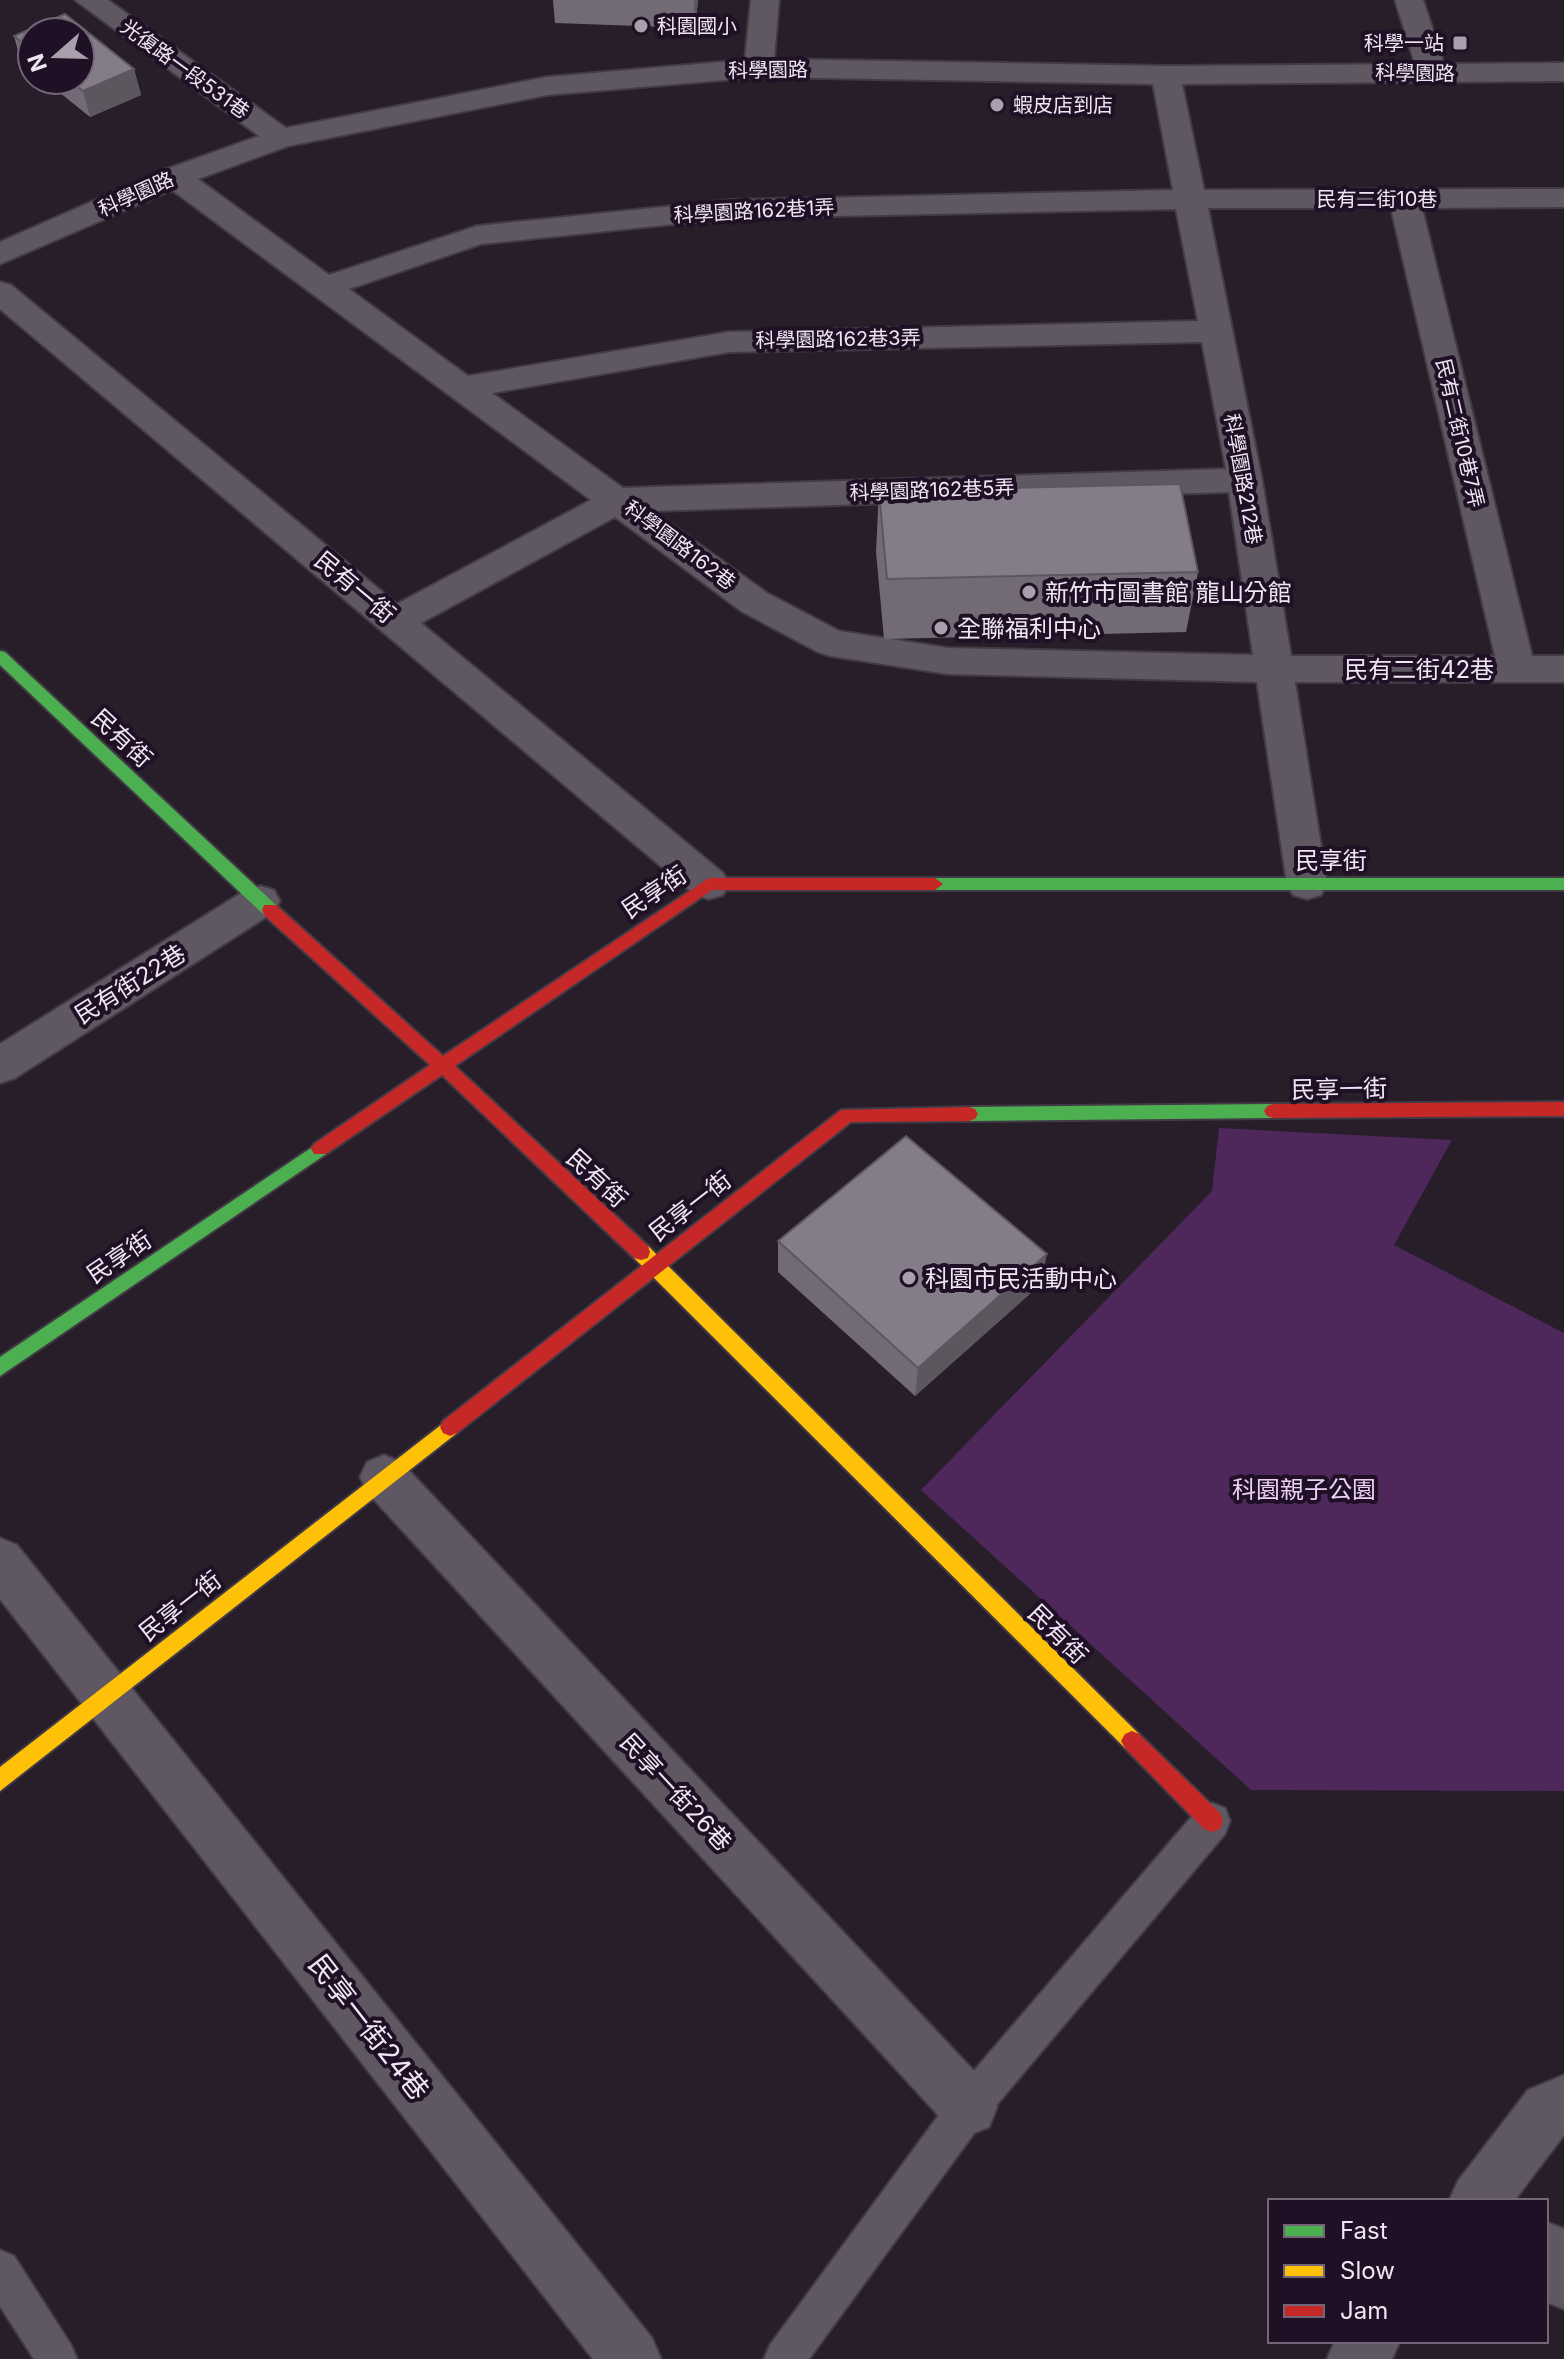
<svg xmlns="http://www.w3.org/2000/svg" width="1564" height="2359" viewBox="0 0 1564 2359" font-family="Inter,'Noto Sans TC',sans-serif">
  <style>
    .green { fill: #4e275b }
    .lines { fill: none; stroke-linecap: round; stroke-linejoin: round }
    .lane-casing { stroke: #423b45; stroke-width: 4 }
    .street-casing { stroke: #423b45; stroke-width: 4 }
    .fast-casing { stroke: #423b45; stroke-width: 4 }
    .slow-casing { stroke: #423b45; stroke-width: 4 }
    .jam-casing { stroke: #423b45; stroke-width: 4 }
    .lane { fill: #5f5862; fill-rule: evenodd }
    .street { fill: #5f5862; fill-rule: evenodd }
    .fast { fill: #4caf50; fill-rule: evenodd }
    .slow { fill: #ffc107; fill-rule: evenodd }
    .jam { fill: #c62828; fill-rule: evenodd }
    .wall { fill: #726b75 }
    .shaded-wall { fill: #5c575f }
    .building { fill: #847c88; stroke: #5c575f; stroke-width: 2 }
    .poi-dot { fill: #aa9fad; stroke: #1f1025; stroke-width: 3 }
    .labels { text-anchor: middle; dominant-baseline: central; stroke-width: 8; stroke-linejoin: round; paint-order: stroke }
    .far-poi-label { font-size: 20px; fill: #f0e5f4; stroke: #1f1025; text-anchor: start }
    .far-street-label { font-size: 20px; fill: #f0e5f4; stroke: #1f1025 }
    .street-label { font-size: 24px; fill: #f0e5f4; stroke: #1f1025 }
    .poi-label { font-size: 24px; fill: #f0e5f4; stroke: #1f1025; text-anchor: start }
    .park-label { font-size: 24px; fill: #ebd0f6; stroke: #1f1025 }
    .near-street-label { font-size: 28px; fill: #f0e5f4; stroke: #1f1025 }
  </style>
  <rect width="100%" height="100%" fill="#271e2a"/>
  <path class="green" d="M1219,1128L1452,1140L1394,1245L1564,1333V1791L1251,1790L921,1490L1212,1191Z"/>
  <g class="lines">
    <g class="lane-casing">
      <path id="lane" d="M1212,1803L1225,1808L1230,1821L1225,1834L983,2121L809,2359H764L770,2345L955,2093L1199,1808Z
        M0,2250L14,2256L71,2345L77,2359H34L0,2306Z"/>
    </g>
    <g class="street-casing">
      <path id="street" d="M75,0H108L286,128L547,77L745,60L751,0H779L774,59L1166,66L1415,64L1395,0H1423L1444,64L1564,63V81L1182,84L1204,190L1564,189V207L1422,208L1532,656H1564V682H1295L1327,884L1321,895L1307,899L1293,895L1287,884L1257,682L948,674L831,656L818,652L741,611L615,517L421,623L723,873L729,884L723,895L709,899L695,895L0,309V282L11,285L397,604L591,500L172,190L0,264V242L164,170L259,136ZM759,77L1153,84L1173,190L732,200L477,226L329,275L198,179L288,146L547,95ZM1208,208H1391L1495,656H1291L1262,480ZM1176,209L1198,321L729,332L468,376L349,289L481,244L732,218ZM1202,342L1226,469L623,488L492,393L729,352ZM1229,492L1253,655L948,648L839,631L767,593L653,511Z
        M260,886L274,890L280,901L274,912L15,1078L0,1083V1044L246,890Z
        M384,1455L401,1462L989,2087L997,2107L989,2127L969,2135L949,2127L367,1492L360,1477L367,1462Z
        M0,1538L17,1545L652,2338L661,2359H593L0,1599Z
        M1564,2075V2135L1514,2201H1449L1458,2181L1528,2090Z
        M1546,2222L1564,2229V2309L1546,2302Z
        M1335,2341H1400L1392,2359H1327Z"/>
    </g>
    <g class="fast-casing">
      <path id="fast" d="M0,651L5,652L276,905L278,910L276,915H264L0,665Z
        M935,878H1564V890H935L927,884Z
        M1273,1104L1279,1106L1282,1111L1279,1116L1273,1118L969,1121L963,1119L960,1114L963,1109L969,1107Z
        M320,1142L326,1144L329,1149L326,1154L0,1376V1357Z"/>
    </g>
    <g class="slow-casing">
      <path id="slow" d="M641,1244L648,1246L1139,1734L1143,1741L1139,1748L1132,1751L1125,1748L634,1258L632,1252L634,1246Z
        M450,1418L457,1421L460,1427L457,1433L0,1791V1767Z"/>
    </g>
    <g class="jam-casing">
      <path id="jam" d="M709,878H935L943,884L935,890H712L455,1066L648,1246L650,1252L648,1258L641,1260L634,1258L442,1075L326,1154H314L311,1149L314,1144L430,1065L264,915L262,910L264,905H276L443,1056Z
        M1564,1102V1116L1273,1118L1267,1116L1264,1111L1267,1106L1273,1104Z
        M969,1107L975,1109L978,1114L975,1119L969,1121L851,1122L457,1433L450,1436L443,1433L440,1427L443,1421L841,1110Z
        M1132,1731L1139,1734L1220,1813L1223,1821L1220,1829L1212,1832L1204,1829L1125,1748L1121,1741L1125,1734Z"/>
    </g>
    <use href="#lane" class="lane"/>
    <use href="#street" class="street"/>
    <use href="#fast" class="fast"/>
    <use href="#slow" class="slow"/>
    <use href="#jam" class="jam"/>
  </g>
  <path class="wall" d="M553,0H698L695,28L555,23Z
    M65,14L134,69L141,95L90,117L44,80H80V32H32V71L21,62L14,36Z
    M879,491L1198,572L1186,632L884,639L876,552Z
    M778,1241L1041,1284L915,1396L778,1272Z"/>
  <path class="shaded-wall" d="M694,0H698L695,28Z
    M134,69L141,95L90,117L83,91Z
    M1047,1254L1041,1284L915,1396L918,1368Z"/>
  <path class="building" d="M65,14L134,69L83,91L69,80H80V32H32V51L14,36Z
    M1180,484L1198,572L887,579L879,491Z
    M906,1136L1047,1254L918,1368L778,1241Z"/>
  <g class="poi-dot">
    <circle cx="641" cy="26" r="8"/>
    <rect x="1452" y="35" width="16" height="16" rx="4"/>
    <circle cx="997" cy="105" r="8"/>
    <circle cx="1029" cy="592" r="8"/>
    <circle cx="941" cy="628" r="8"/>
    <circle cx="909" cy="1278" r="8"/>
  </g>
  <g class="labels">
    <g class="far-poi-label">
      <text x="657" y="26">科園國小</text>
      <text x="1444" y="43" text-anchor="end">科學一站</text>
      <text x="1013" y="105">蝦皮店到店</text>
    </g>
    <g class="far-street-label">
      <text transform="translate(185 69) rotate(36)">光復路一段531巷</text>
      <text transform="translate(768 70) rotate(-1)">科學園路</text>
      <text transform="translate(1415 73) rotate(1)">科學園路</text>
      <text transform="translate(136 194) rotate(-24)">科學園路</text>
      <text x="1377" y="199">民有二街10巷</text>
      <text transform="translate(754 211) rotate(-3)">科學園路162巷1弄</text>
      <text transform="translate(838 339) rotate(-1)">科學園路162巷3弄</text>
      <text transform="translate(1460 433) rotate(77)">民有二街10巷7弄</text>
      <text transform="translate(1243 479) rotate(80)">科學園路212巷</text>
      <text transform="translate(932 490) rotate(-2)">科學園路162巷5弄</text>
      <text transform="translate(680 545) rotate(37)">科學園路162巷</text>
    </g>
    <g class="street-label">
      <text transform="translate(355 587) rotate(40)">民有一街</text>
      <text x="1419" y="669">民有二街42巷</text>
      <text transform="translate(122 738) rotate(43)">民有街</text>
      <text x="1331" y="860">民享街</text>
      <text transform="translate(654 892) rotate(-34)">民享街</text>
      <text transform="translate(130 984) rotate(-32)">民有街22巷</text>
      <text transform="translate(1339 1089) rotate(-1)">民享一街</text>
      <text transform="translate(597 1178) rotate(43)">民有街</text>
      <text transform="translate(690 1206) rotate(-38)">民享一街</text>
      <text transform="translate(119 1257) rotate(-34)">民享街</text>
      <text transform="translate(180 1606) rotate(-38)">民享一街</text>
      <text transform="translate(1058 1634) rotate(45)">民有街</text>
      <text transform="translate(676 1792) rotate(47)">民享一街26巷</text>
    </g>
    <g class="poi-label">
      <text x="1045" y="592">新竹市圖書館 龍山分館</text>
      <text x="957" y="628">全聯福利中心</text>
      <text x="925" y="1278">科園市民活動中心</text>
    </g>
    <g class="park-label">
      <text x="1304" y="1489">科園親子公園</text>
    </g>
    <g class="near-street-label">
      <text transform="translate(369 2027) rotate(52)">民享一街24巷</text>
    </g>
  </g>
  <rect x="1268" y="2199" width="280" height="144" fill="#1f1025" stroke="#736578" stroke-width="2"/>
  <rect x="1284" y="2225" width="40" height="12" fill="#4caf50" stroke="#736578" stroke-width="2"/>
  <text x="1340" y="2239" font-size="24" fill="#f0e5f4">Fast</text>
  <rect x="1284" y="2265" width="40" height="12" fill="#ffc107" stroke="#736578" stroke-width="2"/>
  <text x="1340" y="2279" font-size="24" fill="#f0e5f4">Slow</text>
  <rect x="1284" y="2305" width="40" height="12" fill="#c62828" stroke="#736578" stroke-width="2"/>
  <text x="1340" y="2319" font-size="24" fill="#f0e5f4">Jam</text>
  <g transform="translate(56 56) rotate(250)"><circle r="38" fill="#1f1025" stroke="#736578" stroke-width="2"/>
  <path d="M0-6L14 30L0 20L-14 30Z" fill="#aa9fad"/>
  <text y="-12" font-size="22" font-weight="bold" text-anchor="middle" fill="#f0e5f4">N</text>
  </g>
</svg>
